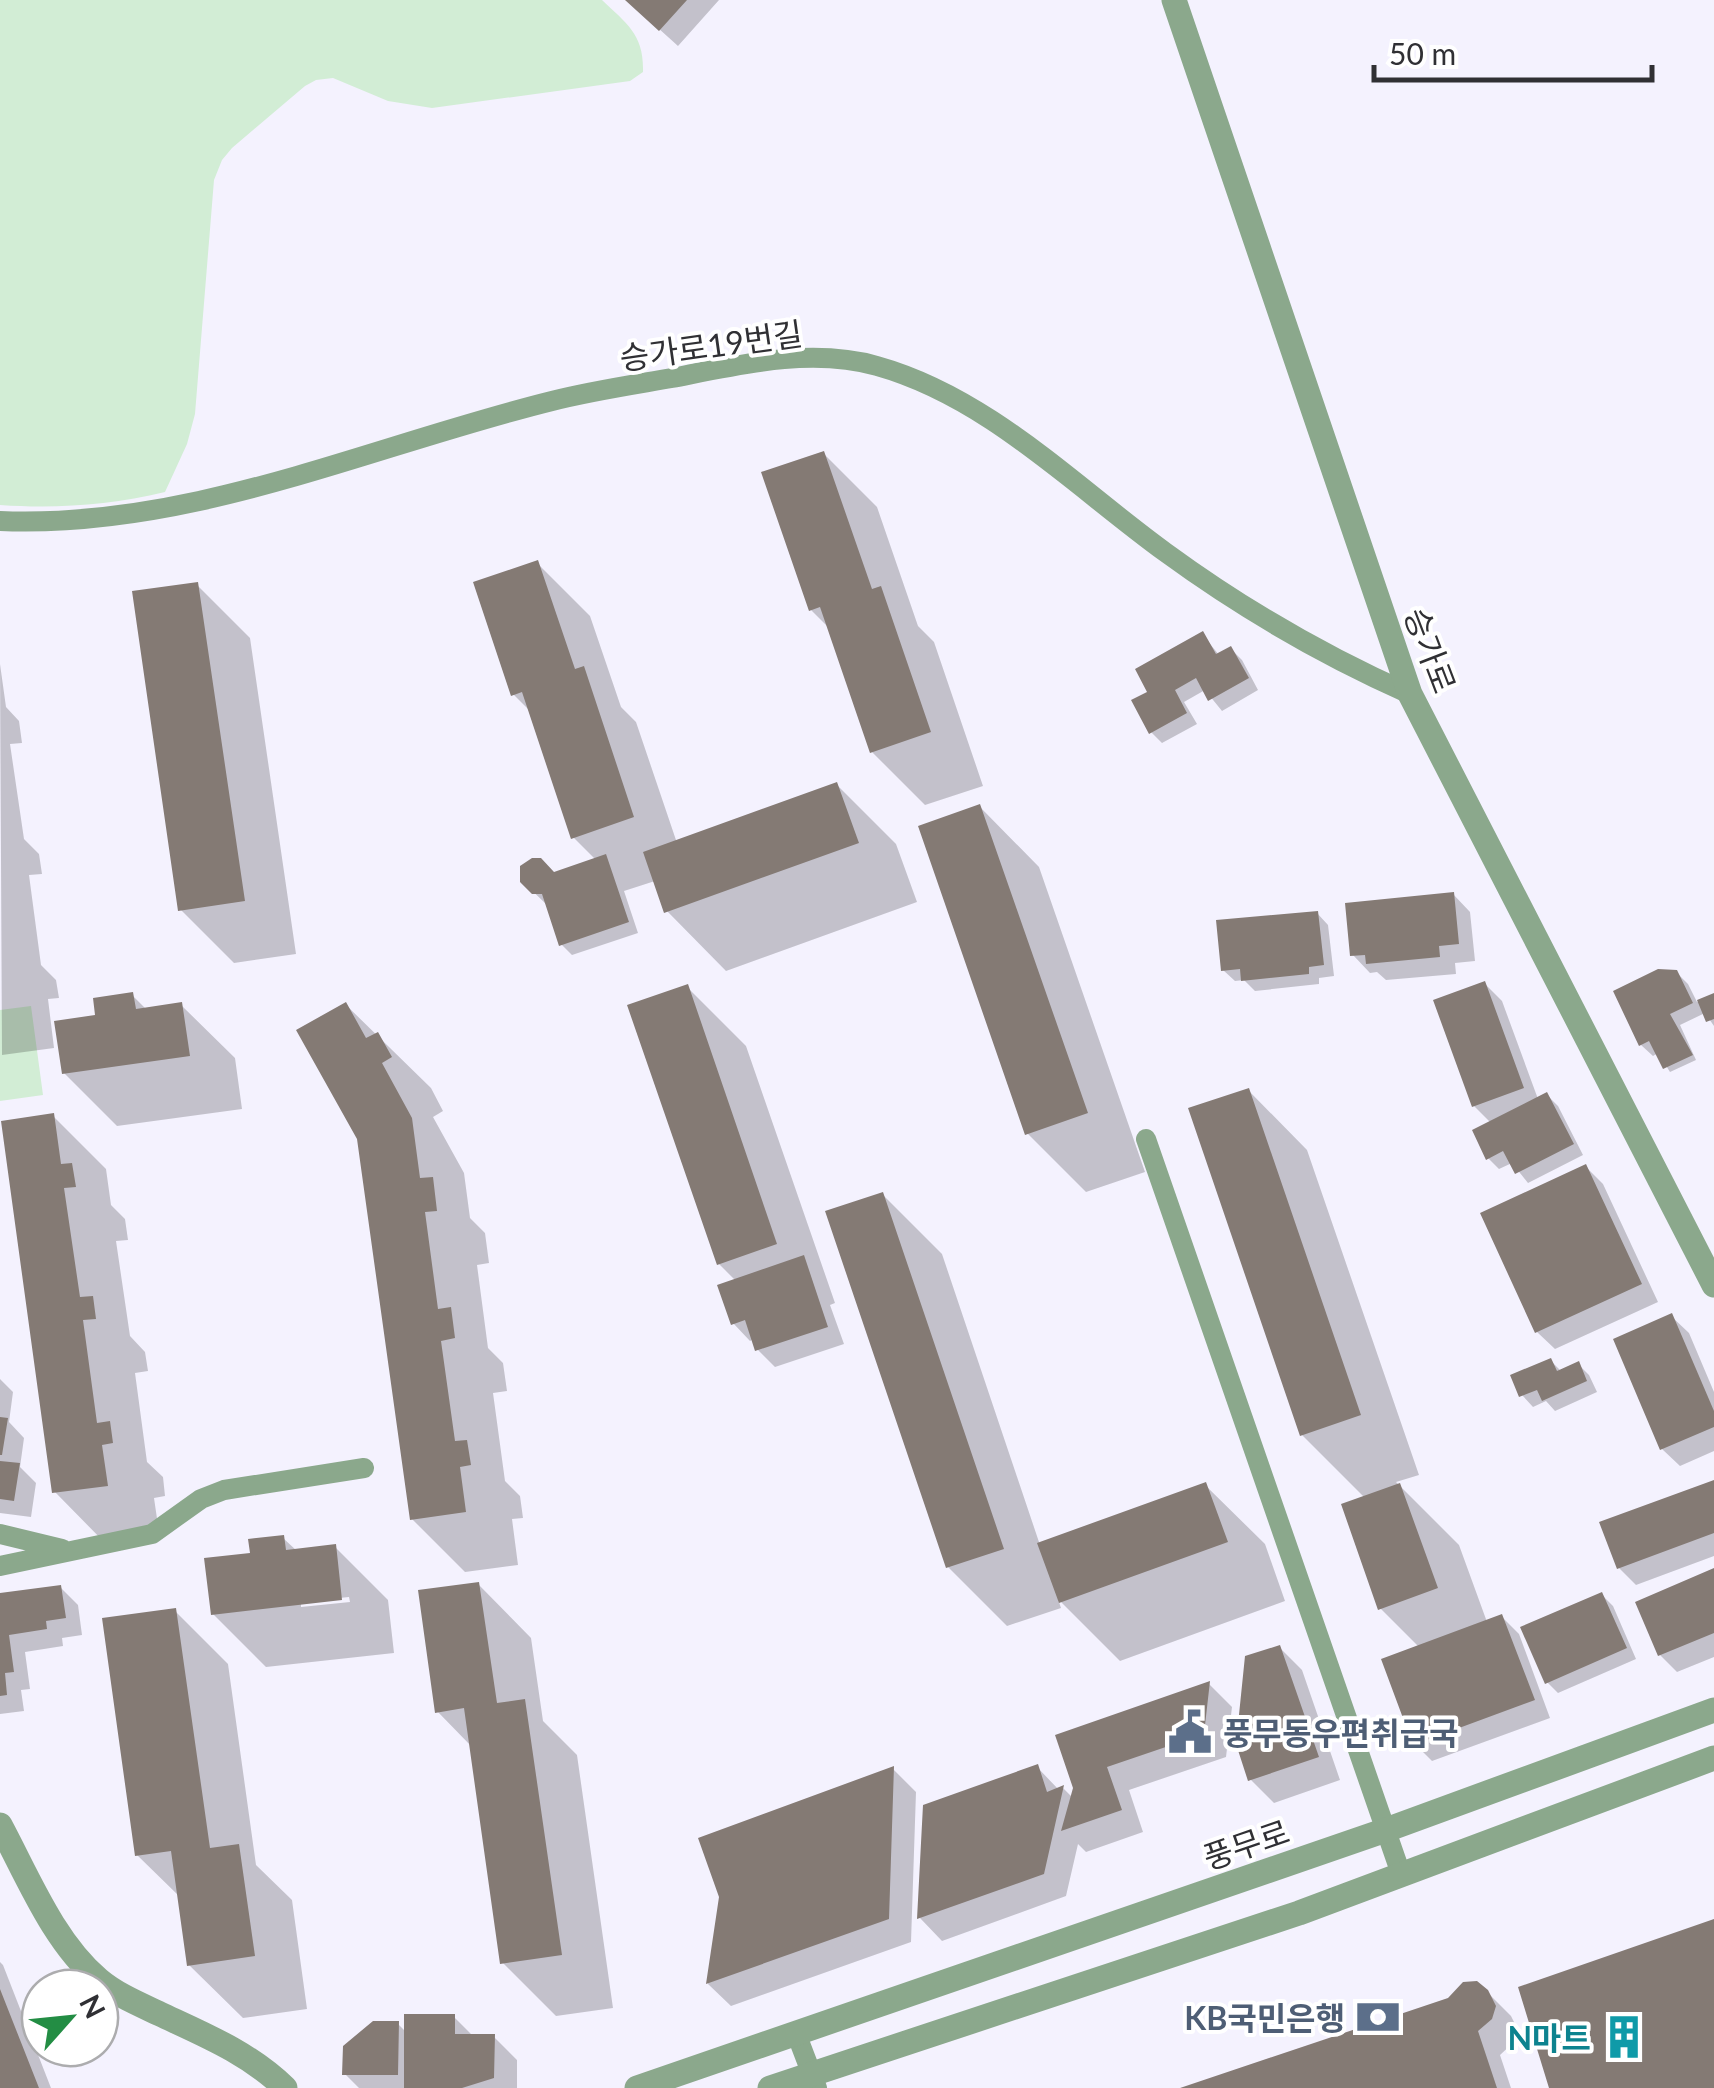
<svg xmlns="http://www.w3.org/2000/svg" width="1714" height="2088" viewBox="0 0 1714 2088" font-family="Lato,'Noto Sans KR',sans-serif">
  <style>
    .green { fill: #d2edd5 }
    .shadow { fill: #0003; fill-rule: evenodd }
    .building { fill: #847a74 }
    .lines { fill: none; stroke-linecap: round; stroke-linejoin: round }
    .service { stroke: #8ba88c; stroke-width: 20 }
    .minor { stroke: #8ba88c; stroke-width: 25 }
    .tertiary { stroke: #8ba88c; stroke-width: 25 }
    .labels { text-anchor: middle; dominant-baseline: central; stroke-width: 8; stroke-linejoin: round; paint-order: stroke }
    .street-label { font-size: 32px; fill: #303034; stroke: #fff }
    .service-label { font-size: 32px; font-weight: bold; fill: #4e5e75; stroke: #fff; text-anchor: start }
    .culture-label { font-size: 32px; font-weight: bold; fill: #0d838f; stroke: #fff; text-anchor: end }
  </style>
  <rect width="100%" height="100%" fill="#f4f2fe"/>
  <path class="green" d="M0,0H602C627,24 644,34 643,72L630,81L432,108L388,101L333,78L316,80L305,86L232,148L222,160L214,180L195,414L187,444L165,492C110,505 57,509 0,505Z
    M31,1006L43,1095L0,1101V1010Z"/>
  <path class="shadow" d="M627,0H719L678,46Z
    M823,453L877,507L918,626L934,642L983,786L925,805L872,752L830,629L811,610Z
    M537,563L590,616L621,707L636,722L677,843L837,785L896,844L917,902L726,971L667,911L655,881L624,891L638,933L572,955L561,944L546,904L522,881L554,875L596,860L573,837L531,712L513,694Z
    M197,585L250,638L296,954L234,963L181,910Z
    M1202,634L1219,655L1231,649L1242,660L1258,690L1222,711L1205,690L1184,702L1197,724L1162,743L1151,732L1150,693Z
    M0,664L6,707L19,721L22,743L10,744L24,839L39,854L42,874L29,875L41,965L56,980L59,998L48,999L54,1048L2,1055Z
    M980,807L1039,867L1145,1172L1086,1192L1027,1133Z
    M1453,894L1470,912L1475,961L1455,963L1456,974L1386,980L1377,972L1370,973L1353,955Z
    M1317,913L1328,925L1334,976L1319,978V984L1255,991L1244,980L1235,981L1223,970Z
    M1676,972L1688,984L1697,1002L1714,995V1026L1705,1013L1680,1025L1696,1060L1670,1072L1658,1053L1653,1056L1641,1045Z
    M1485,984L1502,1001L1538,1099L1547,1095L1558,1106L1583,1155L1528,1183L1512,1163L1499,1169L1488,1158L1491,1123L1474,1106Z
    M687,987L746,1046L835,1303L830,1305L844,1344L775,1367L758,1350L754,1339L750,1341L733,1323L736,1281L719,1264Z
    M132,995L147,1010L181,1005L235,1058L242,1109L117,1126L64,1073L98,1017Z
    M346,1005L431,1088L443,1111L433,1117L464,1173L470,1218L485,1233L489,1263L477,1265L488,1348L503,1363L507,1391L493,1393L505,1481L520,1496L523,1518L512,1519L518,1565L465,1572L412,1519Z
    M1248,1090L1307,1150L1419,1475L1396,1482L1459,1545L1487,1622L1502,1617L1519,1634L1550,1718L1432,1761L1415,1744L1419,1647L1380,1608L1365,1498L1302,1435Z
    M53,1116L106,1169L111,1205L125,1219L128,1240L116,1241L130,1336L145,1352L148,1371L135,1373L147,1462L163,1477L165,1496L154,1498L160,1539L108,1546L55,1492Z
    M1586,1167L1603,1184L1658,1302L1555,1349L1537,1332Z
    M882,1194L942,1254L1040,1545L1205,1485L1265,1544L1285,1601L1120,1661L1058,1599L1061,1608L1007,1626L948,1567Z
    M1671,1316L1689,1333L1714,1392V1451L1680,1466L1662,1449Z
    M1551,1361L1561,1371L1578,1364L1589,1375L1597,1392L1555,1411L1546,1401L1533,1407L1522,1395Z
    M0,1379L13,1392L9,1422L24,1438L20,1467L36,1483L31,1517L0,1513Z
    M1714,1482V1556L1636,1585L1619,1568Z
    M283,1538L297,1551L335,1547L388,1600L394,1653L266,1667L213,1614L252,1555ZM349,1597L350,1602L301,1607V1602Z
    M1714,1571V1657L1677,1672L1660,1655Z
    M478,1584L531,1638L543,1721L577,1755L613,2008L556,2016L503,1963L472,1747L437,1711Z
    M60,1587L78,1605L82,1635L62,1638L63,1646L25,1652L30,1689L21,1690L24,1711L0,1714V1596Z
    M1602,1595L1613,1606L1636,1659L1558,1693L1547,1682Z
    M175,1611L228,1664L256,1865L292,1900L307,2009L243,2018L189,1965L180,1897L137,1855Z
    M1279,1647L1302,1670L1340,1780L1274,1803L1251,1780Z
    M1209,1684L1232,1707L1226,1757L1129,1790L1143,1832L1086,1852L1078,1844L1066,1896L942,1941L920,1918L1037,1767L1059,1790L1063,1788L1073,1798L1076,1788Z
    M893,1769L916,1792L911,1942L731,2006L708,1984L721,1897Z
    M0,1962L3,1965L51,2088H0Z
    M1487,1992L1511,2016L1518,2030L1514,2042L1500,2055L1511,2088H1186Z
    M454,2017L474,2037H494L517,2060V2088H359L345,2074L398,2024L406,2032Z"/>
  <path class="building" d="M625,0H687L659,31Z
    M824,451L872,589L881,586L931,732L870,753L820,607L809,611L761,472Z
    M538,560L575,669L584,666L634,817L571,839L522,692L511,696L473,582Z
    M198,582L245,901L178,911L132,591Z
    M1203,631L1216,654L1231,646L1249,678L1208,701L1196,678L1175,690L1187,713L1149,734L1131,700L1147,692L1135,669Z
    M837,782L859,843L664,913L643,852Z
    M980,804L1088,1113L1025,1135L918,826Z
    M606,854L629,922L559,946L542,894H532L520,882V866L532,858H541L554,872Z
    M1454,892L1459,944L1439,946L1440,957L1366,964L1365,955L1350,956L1345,903Z
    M1318,911L1324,965L1309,967V974L1241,981L1240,969L1221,971L1216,920Z
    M1658,969L1677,970L1693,1003L1670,1014L1693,1055L1663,1069L1649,1041L1639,1046L1613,991Z
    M1485,981L1524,1088L1472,1107L1433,1000Z
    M688,984L777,1244L717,1265L627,1005Z
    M133,992L136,1009L182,1002L190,1056L62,1074L54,1021L95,1015L93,998Z
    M1714,993V1019L1706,1022L1697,1000Z
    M346,1002L366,1038L378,1032L392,1057L382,1063L412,1118L420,1178L433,1177L437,1211L425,1212L438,1309L451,1307L455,1338L441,1341L455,1441L467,1440L471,1465L460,1467L466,1512L410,1520L357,1139L296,1030Z
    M1249,1088L1361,1415L1300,1436L1188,1108Z
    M1547,1092L1574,1144L1515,1174L1503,1151L1486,1160L1472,1130Z
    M54,1113L61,1164L72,1163L76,1187L64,1188L80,1297L93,1296L96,1319L83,1320L97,1423L110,1421L113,1443L102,1445L108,1486L52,1493L1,1121Z
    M1586,1164L1642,1284L1535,1333L1480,1213Z
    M883,1192L1004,1549L946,1568L825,1211Z
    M804,1255L828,1327L755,1351L745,1320L731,1325L717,1285Z
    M1672,1313L1714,1411V1427L1660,1450L1613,1339Z
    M1551,1358L1557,1371L1579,1361L1587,1381L1542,1401L1537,1390L1519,1397L1510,1375Z
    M0,1417L8,1418L2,1455H0Z
    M0,1461L20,1463L14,1501L0,1499Z
    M1714,1480V1533L1617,1569L1599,1522Z
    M1206,1482L1228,1542L1059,1603L1037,1543Z
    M1400,1483L1438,1588L1378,1610L1341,1504Z
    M284,1535L286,1550L336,1544L342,1600L211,1615L204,1558L250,1553L248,1539Z
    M1714,1568V1633L1658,1656L1635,1602Z
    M479,1582L497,1703L525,1699L562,1955L500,1964L464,1708L435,1713L418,1590Z
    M61,1585L66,1618L46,1621L47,1629L9,1635L14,1672L5,1673L7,1695L0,1696V1593Z
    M1602,1592L1627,1648L1545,1684L1520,1627Z
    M176,1608L210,1848L239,1844L255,1956L187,1966L171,1851L135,1856L102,1618Z
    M1502,1614L1535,1700L1413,1745L1381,1659Z
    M1280,1645L1319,1757L1248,1781L1236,1744L1245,1656Z
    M1210,1681L1204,1734L1107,1767L1122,1810L1061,1831L1073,1788L1055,1735Z
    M1038,1764L1047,1792L1064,1785L1044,1874L917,1919L923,1805Z
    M894,1766L889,1919L706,1984L719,1897L698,1838Z
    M1714,1919V2088H1549L1518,1987Z
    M1477,1981L1488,1990L1496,2006L1492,2019L1478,2031L1497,2088H1180L1448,1998L1463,1982Z
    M0,1989L39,2088H0Z
    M404,2014H455V2034H495L494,2078L462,2088H404Z
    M373,2021H399L398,2075H342L343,2046Z"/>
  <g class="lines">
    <path class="service" d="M0,521C191,529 370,446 552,401C591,391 632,385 672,378C738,365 811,347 877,366C988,397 1074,486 1165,552C1243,609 1322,655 1410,694
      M1146,1139L1401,1874
      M0,1534L62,1549
      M0,1566L152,1534L201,1499L224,1490L364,1468
      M796,2033L817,2088"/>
    <path class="minor" d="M1174,0L1410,694L1714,1285
      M0,1825C28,1877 53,1941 99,1980C117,1995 139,2004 160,2014C205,2035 249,2053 285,2088"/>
    <path class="tertiary" d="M637,2088L1386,1830L1714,1710
      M770,2088L1299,1913L1714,1758"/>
  </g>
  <defs>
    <g id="civic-bare" transform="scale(3.45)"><path d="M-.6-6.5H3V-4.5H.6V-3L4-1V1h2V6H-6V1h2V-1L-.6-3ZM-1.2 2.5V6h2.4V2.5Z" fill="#5c6f8a" stroke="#fff" stroke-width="2.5" paint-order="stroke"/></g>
    <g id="bank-bare" transform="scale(3.45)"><path d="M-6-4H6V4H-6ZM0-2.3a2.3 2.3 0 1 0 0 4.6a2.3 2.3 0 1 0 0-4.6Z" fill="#5c6f8a" stroke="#fff" stroke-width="2.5" paint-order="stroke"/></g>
    <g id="building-bare" transform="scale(3.45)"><path d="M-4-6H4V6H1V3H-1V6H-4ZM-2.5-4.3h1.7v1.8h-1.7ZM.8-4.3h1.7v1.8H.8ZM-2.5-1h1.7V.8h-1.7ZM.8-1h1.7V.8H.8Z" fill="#0f9aa8" stroke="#fff" stroke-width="2.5" paint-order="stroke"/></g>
  </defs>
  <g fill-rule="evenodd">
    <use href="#civic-bare" x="1190" y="1732"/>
    <use href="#bank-bare" x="1378" y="2017"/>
    <use href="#building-bare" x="1624" y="2037"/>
  </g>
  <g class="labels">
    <g class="street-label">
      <text transform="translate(711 345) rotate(-8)">승가로19번길</text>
      <text transform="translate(1431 650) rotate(69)">승가로</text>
      <text transform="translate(1246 1844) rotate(-19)">풍무로</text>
    </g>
    <g class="service-label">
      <text x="1223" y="1732">풍무동우편취급국</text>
      <text x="1345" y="2017" text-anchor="end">KB국민은행</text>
    </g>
    <g class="culture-label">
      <text x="1591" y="2037">N마트</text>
    </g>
  </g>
  <g transform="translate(70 2018) rotate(63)"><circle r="48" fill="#ffffff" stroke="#acacae" stroke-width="2.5"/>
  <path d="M0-8L18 38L0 25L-18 38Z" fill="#238d44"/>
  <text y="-15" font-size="28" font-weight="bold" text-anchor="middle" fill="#303034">N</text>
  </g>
  <path d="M1374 65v15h278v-15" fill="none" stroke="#303034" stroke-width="5"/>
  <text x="1389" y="65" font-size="30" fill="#303034" stroke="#ffffff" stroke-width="8" paint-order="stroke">50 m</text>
</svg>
